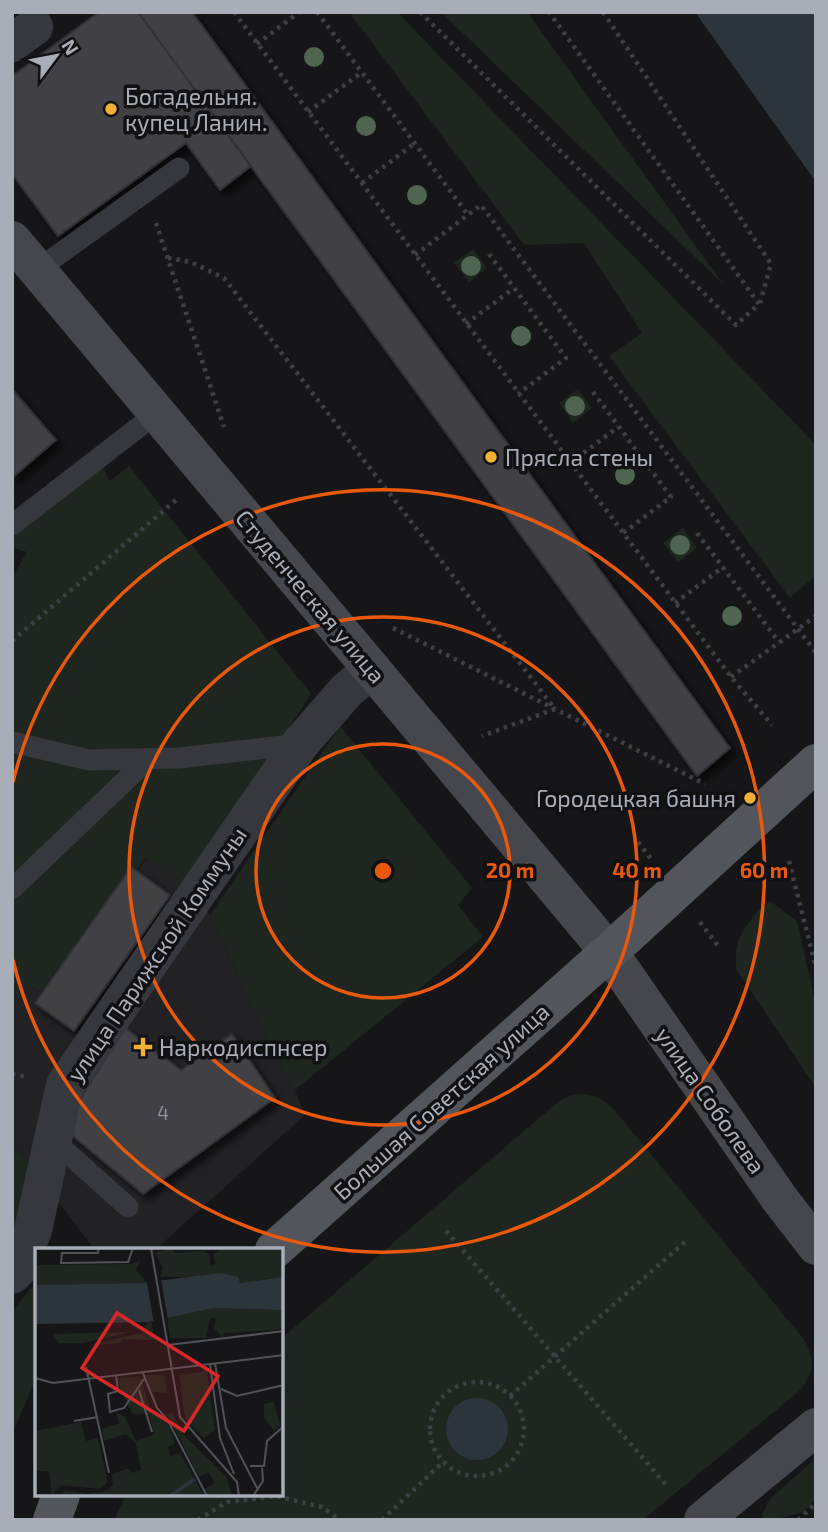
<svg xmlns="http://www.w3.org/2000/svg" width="828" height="1532" viewBox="0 0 828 1532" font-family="'Exo 2',sans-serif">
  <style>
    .built { fill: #222225 }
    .green { fill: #1e261f }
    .water { fill: #2c353c }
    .building { fill: #404145; stroke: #303034; stroke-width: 2; filter: url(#shadow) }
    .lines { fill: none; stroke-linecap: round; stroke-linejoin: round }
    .path { stroke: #3d3f44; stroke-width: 4.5; stroke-dasharray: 3.5 5; stroke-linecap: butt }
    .service { stroke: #37383d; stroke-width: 21 }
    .minor { stroke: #37383d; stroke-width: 38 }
    .secondary { stroke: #45474d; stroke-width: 38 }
    .primary { stroke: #53555c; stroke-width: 38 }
    .tree { fill: #506452 }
    .ring { fill: none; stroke: #e8590c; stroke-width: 3.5 }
    .poi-dot { fill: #f2b134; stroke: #111113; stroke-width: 2.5 }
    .labels { text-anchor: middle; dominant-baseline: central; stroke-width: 7; stroke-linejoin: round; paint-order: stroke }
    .number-label { font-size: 19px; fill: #8e929b }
    .poi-label { font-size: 23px; fill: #a8adb8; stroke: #111113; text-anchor: start }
    .street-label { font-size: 23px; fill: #a8adb8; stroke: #111113 }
    .inset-river { fill: none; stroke: #2c353c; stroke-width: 3.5 }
    .inset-road { fill: none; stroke: #505258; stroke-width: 2 }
    .view { fill: #d62828; fill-opacity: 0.15; stroke: #d62828; stroke-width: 3.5 }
    .inset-edge { fill: none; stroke: #a8adb8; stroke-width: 3.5 }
    .centre { fill: #e8590c; stroke: #111113; stroke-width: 3.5 }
    .ring-label { font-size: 21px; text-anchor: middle; font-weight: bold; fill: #e8590c; stroke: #111113; stroke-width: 7; stroke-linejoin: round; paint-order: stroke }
  </style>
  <defs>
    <filter id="shadow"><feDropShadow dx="6" dy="6" stdDeviation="3.5" flood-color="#0009"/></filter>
  </defs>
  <rect width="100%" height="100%" fill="#161618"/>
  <path class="built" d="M148,857L186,886L210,915L251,1004L295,1090L305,1115L155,1250H95L12,1141V973L39,992Z"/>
  <path class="green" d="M349,12H397L814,443L816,442V575L790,598L609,356L642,333L584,243L524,245Z
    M441,12H527L724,285Z
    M473,249L487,268L469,282L454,263Z
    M578,389L592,408L573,423L559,403Z
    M100,460L110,481L129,466L311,694L186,886L147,857L39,992L12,973V577L27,552L12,548V531Z
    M683,528L697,548L678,562L663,543Z
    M340,726L472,888L458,905L483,937L295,1090L251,1004L210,915Z
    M770,901L797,921L816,1006V1084L814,1085L736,969C736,962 735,953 737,946C741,929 756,911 770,901Z
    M586,1094L600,1098L612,1107L803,1338C816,1361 815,1373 798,1392L643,1520H114L126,1495H282V1338L558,1102L571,1095Z
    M12,1141L54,1198L12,1245Z
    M37,1281V1376L12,1434V1312Z
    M816,1458V1499L803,1512L773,1520H765L762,1514L771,1498Z"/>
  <path class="water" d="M695,12H816V182Z
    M446 1429a31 31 0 1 1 62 0a31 31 0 1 1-62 0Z"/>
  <path class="building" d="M99,12H138L251,166L220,190L186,143L58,236L12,174V76Z
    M138,12H192L730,748L697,776Z
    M12,389L56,440L12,478Z
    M131,867L170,895L74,1031L35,1003Z
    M125,1028L181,1070L232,1034L275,1098L143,1194L62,1127Z"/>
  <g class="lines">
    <path class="path" d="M234,12L731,677L772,725
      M317,12L468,215
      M420,12L736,325L759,304L549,12
      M603,12L771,264L760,303
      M257,44L299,12
      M308,112L362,72
      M362,183L415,143
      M156,223L224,427
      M489,254L566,358L518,394
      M415,255L481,205L816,653
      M168,258L191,262L224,278L555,709L482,736
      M466,324L514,288
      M593,392L671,497L623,533
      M570,463L618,427
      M697,533L779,642
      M675,603L723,567
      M393,628L705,784
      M12,641L176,500
      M731,677L816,616
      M638,842L652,860
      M789,861L816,968
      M700,922L718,946
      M12,1074L27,1077
      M446,1231L668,1487
      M430 1429a47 47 0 1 1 94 0a47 47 0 1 1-94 0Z
      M510,1396L686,1241
      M198,1520L227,1502L276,1496L322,1507L340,1520
      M382,1520L444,1461
      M798,1520L816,1503"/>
    <path class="service" d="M37,270L179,168
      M12,525L157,413
      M12,742L89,760L179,758L300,744
      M12,889L148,759
      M53,1140L128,1207"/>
    <path class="minor" d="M12,43L34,27
      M12,1275L18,1269L33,1230L65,1085L300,744L346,691L372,669"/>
    <path class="secondary" d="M12,240L609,952L779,1198L816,1246
      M703,1520L816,1427"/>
    <path class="primary" d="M274,1250L609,952L816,763
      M52,1520L61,1495"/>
  </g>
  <g class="tree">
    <circle cx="314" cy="57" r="10"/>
    <circle cx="366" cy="126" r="10"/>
    <circle cx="417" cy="195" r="10"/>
    <circle cx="471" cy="266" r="10"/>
    <circle cx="521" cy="336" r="10"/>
    <circle cx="575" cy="406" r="10"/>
    <circle cx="625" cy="475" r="10"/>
    <circle cx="680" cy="545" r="10"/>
    <circle cx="732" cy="616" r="10"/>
  </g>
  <g class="ring">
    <circle cx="383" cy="871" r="127"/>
    <circle cx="383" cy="871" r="254"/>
    <path d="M13 782A381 381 0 1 1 13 960"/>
  </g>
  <g class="poi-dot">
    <circle cx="111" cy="109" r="7"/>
    <circle cx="491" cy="457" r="7"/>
    <circle cx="750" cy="798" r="7"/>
    <path d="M139.5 1036.5h7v7h7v7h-7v7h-7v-7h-7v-7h7z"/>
  </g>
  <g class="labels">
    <g class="number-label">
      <text x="163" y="1112">4</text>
    </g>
    <g class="poi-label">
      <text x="125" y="96">Богадельня.<tspan x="125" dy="26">купец Ланин.</tspan></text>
      <text x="505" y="457">Прясла стены</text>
      <text x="736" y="798" text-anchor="end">Городецкая башня</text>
      <text x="159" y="1047">Наркодиспнсер</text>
    </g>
    <g class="street-label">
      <text transform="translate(311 596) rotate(50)">Студенческая улица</text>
      <text transform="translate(156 954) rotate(-56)">улица Парижской Коммуны</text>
      <text transform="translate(711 1100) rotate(55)">улица Соболева</text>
      <text transform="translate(441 1101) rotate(-42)">Большая Советская улица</text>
    </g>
  </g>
  <g transform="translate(35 1248)">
    <rect width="248" height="248" fill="#161618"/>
    <path d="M136,0L140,5L168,3L175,7V17L180,16L178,7L186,0H248V29L204,35L202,29H125L128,20L120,5ZM106,12L101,22L110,33L104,35L0,37V17L95,16ZM179,60L248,62V75L244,82L189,85L188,90L179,80L181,70H175L171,90H135L132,69ZM116,73L120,92L88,91L85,95L50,98L110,84L109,78ZM96,84L48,95H23L18,86ZM172,123L180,182L169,190L150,170L144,127ZM110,127H130L132,145L117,144ZM106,128L116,166H129L140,195L133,199L135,208L145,205L169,248H26L30,242L51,246L71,243L78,237L77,226L94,220L97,225L106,222L101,196L91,186L69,193L67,181L84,175L81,164L90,169L101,193L119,186L114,166H98L85,141L84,130ZM239,154L245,177L239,183L229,170V156ZM132,165H137L148,186L191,228L197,248H175L170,241L180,234L173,224L164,229ZM46,174L51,193L63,190L73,234L65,241L26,237L17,247L14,223H0V183Z" fill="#1e261f"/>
    <path d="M187,25L203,29L205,35L248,29V62L179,60L113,74L0,76V37L104,35Z" fill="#2c353c"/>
    <path d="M125,26L133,72L119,76L111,29Z" fill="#161618"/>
    <path class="inset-river" d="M135,248L160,231"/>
    <path class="inset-road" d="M64,0L63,5H27L26,15L93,14L98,0M116,0L145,169L202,234L204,248M133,97L249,83M180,115L191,180L222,240M175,116L185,190L199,226M51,119L74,225M107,123L122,160L132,171L172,248M81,127L83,143L73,146L75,164L89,160L109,131M0,130L18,135L249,107M186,141L202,148L249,137M104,142L117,184M39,173L63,169M215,218H229L232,193L249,178M218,248L228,233L227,220"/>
    <path class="view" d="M82,65L183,128L149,183L47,120Z"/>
    <rect width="248" height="248" class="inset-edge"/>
  </g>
  <circle cx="383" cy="871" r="10" class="centre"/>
  <g class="ring-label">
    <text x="510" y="878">20 m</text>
    <text x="637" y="878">40 m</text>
    <text x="764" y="878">60 m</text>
  </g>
  <rect width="828" height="1532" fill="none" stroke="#a8adb8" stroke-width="28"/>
  <g transform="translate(56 56) rotate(58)" stroke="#111113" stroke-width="5" paint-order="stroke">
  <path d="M0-5L12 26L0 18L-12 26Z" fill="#a8adb8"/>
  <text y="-10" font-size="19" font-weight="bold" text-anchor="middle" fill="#a8adb8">N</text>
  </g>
</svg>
